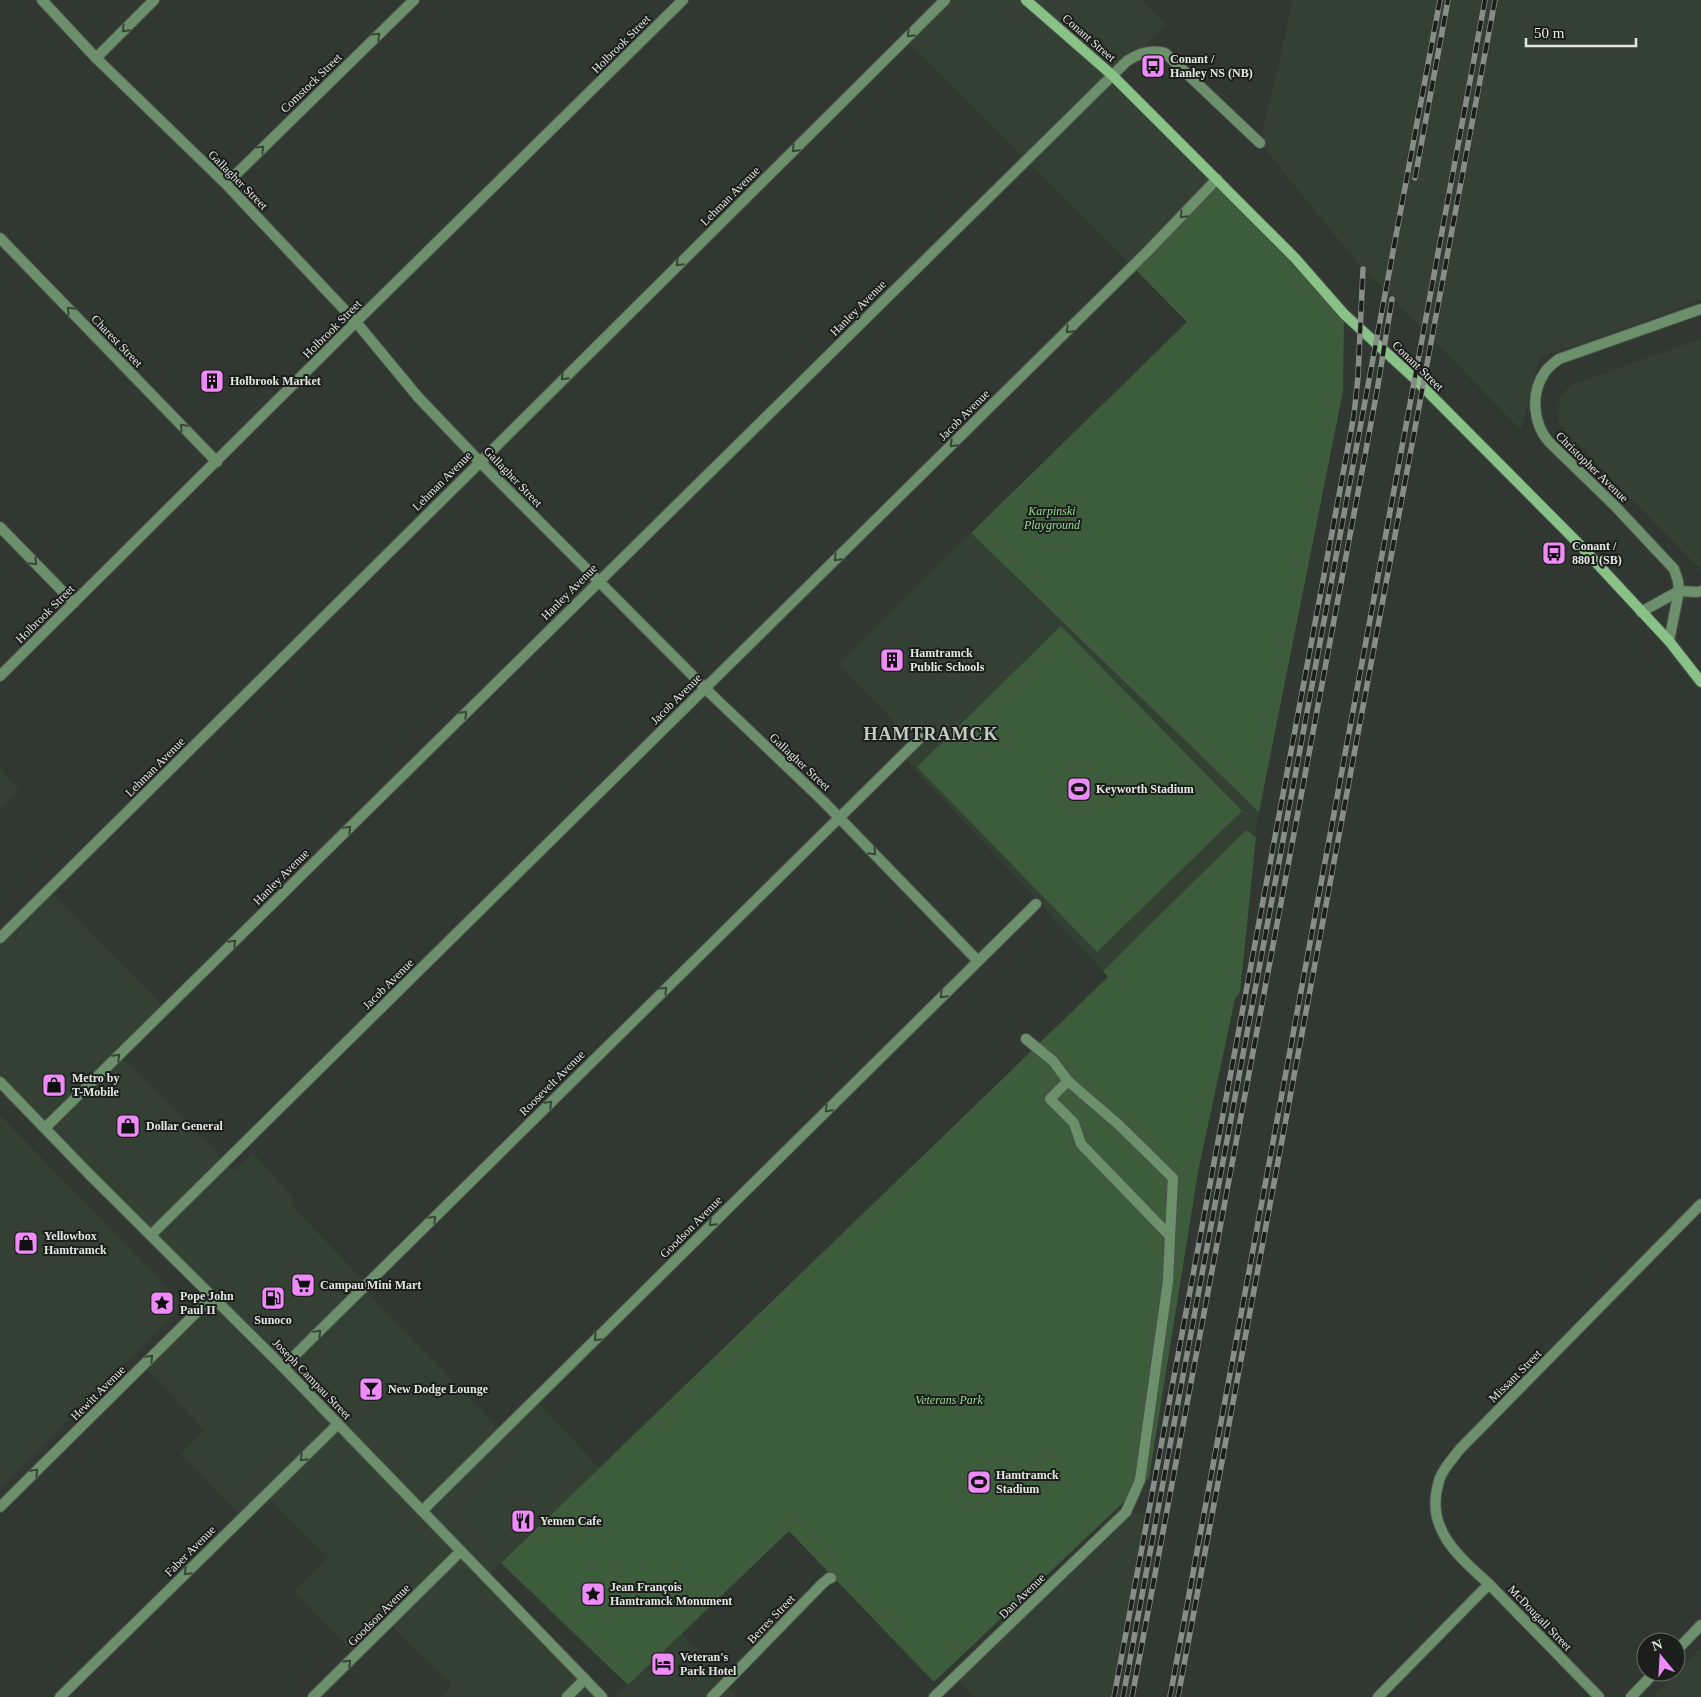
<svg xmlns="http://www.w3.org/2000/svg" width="1701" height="1697" viewBox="0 0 1701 1697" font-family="'Times New Roman',serif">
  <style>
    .built { fill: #344033 }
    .green { fill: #3d5c3c }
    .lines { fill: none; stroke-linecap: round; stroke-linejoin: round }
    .minor-casing { stroke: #4d544d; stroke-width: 12 }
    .tertiary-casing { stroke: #4d544d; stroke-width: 12 }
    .secondary-casing { stroke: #4d544d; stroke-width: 12 }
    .minor { stroke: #6c906b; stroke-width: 10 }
    .tertiary { stroke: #6c906b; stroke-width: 10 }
    .secondary { stroke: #88c287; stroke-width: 10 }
    .rail-casing { stroke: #878d87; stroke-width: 5.5 }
    .rail { stroke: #1b1e1b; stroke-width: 4; stroke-dasharray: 11; stroke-linecap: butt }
    .oneway { stroke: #374637 }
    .labels { text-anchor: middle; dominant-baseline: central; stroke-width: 4; stroke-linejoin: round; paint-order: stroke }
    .street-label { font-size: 12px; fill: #e3e7e2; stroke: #1b1e1b }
    .poi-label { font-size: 12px; font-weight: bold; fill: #e3e7e2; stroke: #1b1e1b; text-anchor: start }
    .park-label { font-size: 12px; font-style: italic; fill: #94da92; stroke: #1b1e1b }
    .district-label { font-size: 18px; font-weight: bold; letter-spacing: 1px; fill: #c2cbc2; stroke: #1b1e1b }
  </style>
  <rect width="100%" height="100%" fill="#313831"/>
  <path class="built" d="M945,0H1143L1167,25L1113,75L1217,179L1133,267L905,40Z
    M1293,0H1701V300L1598,338L1539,357L1521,430L1352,256L1260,143Z
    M1701,339V570L1565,431L1559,422L1558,409L1561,396L1571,385Z
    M971,533L1259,812L1255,834L1246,831L1103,971L902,755L914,743L839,664Z
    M0,768L19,789L0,808Z
    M49,889L166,1009L119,1055L235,1171L253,1153L295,1200L291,1205L367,1284L364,1288L374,1301L502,1431L535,1399L599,1468L486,1577L602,1697H441L452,1685L389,1623L356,1655L294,1591L328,1557L266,1495L243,1517L181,1454L205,1430L153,1376L141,1368L213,1296L0,1082V929L4,933Z
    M0,1115L179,1300L178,1310L0,1488Z
    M1126,1512L1148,1515L1114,1697H974L955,1677Z
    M682,1633L726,1683L725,1685L737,1697H615Z
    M1701,1648V1697H1653Z"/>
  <path class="green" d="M1217,179L1344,314L1343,391L1259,812L971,533L1187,322L1133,267Z
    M1061,626L1242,811L1097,952L917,767Z
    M1246,830L1256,837L1240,992L1235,999L1198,1172L1149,1478L934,1682L789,1531L628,1685L501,1563L1108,977L1103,971Z"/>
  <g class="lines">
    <g class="minor-casing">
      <path id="minor" d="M42,0L96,58L226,184L356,322L418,397L479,461L714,697L823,801L978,961
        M96,58L154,0
        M226,184L414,0
        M0,238L217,462
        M0,527L74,603
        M1641,612L1679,591L1697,592L1701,591
        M1669,641L1679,591L1678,581L1674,569L1615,506L1549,442C1533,424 1530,393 1545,372C1548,367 1554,363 1559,359L1701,309
        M0,938C316,626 630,313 945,0
        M1026,1039L1053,1061L1068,1081
        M45,1128L1127,61C1139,53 1151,49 1165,53L1260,143
        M151,1235L1148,251L1217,179
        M283,1367L920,738
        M0,1507L213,1296
        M422,1511L1036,904
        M1489,1584C1458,1556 1424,1528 1439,1481C1441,1471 1454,1457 1460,1449L1701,1204
        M1676,1651L1701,1625
        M60,1697L338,1424
        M313,1697L461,1551
        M567,1697L585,1679
        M712,1697L822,1584L829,1578H831L828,1579
        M934,1697L1126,1512L1140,1480L1168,1281L1170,1236L1081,1144L1074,1123L1050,1099L1068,1081L1119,1125L1173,1178L1170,1236
        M1378,1697L1489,1584L1599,1697
        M1631,1697L1655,1672"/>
    </g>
    <g class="tertiary-casing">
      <path id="tertiary" d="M0,676L365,313L683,0
        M0,1082L90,1175L283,1367L602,1697"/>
    </g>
    <g class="secondary-casing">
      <path id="secondary" d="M1026,0L1112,75L1295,258L1344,314L1414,378L1577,542L1669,641L1701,682"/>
    </g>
    <use href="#minor" class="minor"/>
    <use href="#tertiary" class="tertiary"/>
    <use href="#secondary" class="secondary"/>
    <g class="rail-casing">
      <path id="rail" d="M1415,178L1448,0
        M1114,1697L1354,415L1358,377L1363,269
        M1123,1697L1440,0
        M1132,1697L1377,391L1392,299
        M1170,1697L1485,0
        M1178,1697L1495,0"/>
    </g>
    <use href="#rail" class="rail"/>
  </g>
  <defs><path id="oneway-chevron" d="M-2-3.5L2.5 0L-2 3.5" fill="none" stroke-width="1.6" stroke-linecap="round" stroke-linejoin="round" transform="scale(1.25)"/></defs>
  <g class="oneway">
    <use href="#oneway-chevron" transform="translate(125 29) rotate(135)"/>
    <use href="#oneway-chevron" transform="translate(910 34) rotate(135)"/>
    <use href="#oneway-chevron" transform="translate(377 36) rotate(-44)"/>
    <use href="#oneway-chevron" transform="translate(261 149) rotate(-44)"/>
    <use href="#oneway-chevron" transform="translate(795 149) rotate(135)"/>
    <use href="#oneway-chevron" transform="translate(1183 215) rotate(134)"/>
    <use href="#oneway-chevron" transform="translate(679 263) rotate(135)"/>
    <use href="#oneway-chevron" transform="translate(70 310) rotate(-134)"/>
    <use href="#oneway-chevron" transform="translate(1069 330) rotate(135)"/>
    <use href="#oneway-chevron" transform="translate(564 377) rotate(135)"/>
    <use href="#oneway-chevron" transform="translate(183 427) rotate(-134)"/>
    <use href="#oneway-chevron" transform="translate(953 444) rotate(135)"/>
    <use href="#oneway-chevron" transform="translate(837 558) rotate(135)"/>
    <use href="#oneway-chevron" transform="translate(34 562) rotate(46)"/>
    <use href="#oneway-chevron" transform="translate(464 714) rotate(-45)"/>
    <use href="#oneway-chevron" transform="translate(348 829) rotate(-45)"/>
    <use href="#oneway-chevron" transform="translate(873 852) rotate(46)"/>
    <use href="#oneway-chevron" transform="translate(233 943) rotate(-45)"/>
    <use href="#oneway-chevron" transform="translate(664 990) rotate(-45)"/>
    <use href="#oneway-chevron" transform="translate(943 995) rotate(135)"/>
    <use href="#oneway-chevron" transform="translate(117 1057) rotate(-45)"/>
    <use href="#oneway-chevron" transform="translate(549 1104) rotate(-45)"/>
    <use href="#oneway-chevron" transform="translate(828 1109) rotate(135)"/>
    <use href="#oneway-chevron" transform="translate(433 1219) rotate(-45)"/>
    <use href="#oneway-chevron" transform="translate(712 1223) rotate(135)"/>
    <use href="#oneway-chevron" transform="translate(318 1333) rotate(-45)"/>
    <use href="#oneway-chevron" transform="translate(597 1338) rotate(135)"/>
    <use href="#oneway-chevron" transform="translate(150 1358) rotate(-45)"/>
    <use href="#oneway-chevron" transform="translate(303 1458) rotate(135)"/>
    <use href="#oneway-chevron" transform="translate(35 1472) rotate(-45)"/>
    <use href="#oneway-chevron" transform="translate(187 1572) rotate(135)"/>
    <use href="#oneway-chevron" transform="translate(348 1663) rotate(-44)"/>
  </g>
  <defs>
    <g id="bus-square" transform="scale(1.25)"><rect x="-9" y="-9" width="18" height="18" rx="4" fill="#ee8bf8" stroke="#1b1e1b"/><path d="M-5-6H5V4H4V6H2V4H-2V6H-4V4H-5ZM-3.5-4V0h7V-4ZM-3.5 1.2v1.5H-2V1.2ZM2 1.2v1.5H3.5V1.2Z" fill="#111"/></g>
    <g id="building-square" transform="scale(1.25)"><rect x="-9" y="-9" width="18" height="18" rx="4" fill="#ee8bf8" stroke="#1b1e1b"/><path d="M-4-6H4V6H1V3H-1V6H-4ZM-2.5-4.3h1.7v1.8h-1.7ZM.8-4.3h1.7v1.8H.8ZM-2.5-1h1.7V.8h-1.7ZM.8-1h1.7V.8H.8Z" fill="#111"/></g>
    <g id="stadium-square" transform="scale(1.25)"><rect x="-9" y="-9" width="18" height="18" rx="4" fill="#ee8bf8" stroke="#1b1e1b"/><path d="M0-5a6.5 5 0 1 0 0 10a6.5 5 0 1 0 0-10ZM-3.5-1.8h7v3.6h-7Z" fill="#111"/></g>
    <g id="shop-square" transform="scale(1.25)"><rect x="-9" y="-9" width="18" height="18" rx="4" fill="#ee8bf8" stroke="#1b1e1b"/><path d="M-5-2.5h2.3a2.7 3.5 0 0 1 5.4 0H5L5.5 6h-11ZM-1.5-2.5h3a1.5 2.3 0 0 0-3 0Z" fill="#111"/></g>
    <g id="supermarket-square" transform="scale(1.25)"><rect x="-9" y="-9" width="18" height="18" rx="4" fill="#ee8bf8" stroke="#1b1e1b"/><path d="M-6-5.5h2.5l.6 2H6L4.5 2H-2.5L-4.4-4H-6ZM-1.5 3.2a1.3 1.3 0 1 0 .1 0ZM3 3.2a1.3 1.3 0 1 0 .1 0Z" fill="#111"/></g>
    <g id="fuel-square" transform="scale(1.25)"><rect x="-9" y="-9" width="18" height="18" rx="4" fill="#ee8bf8" stroke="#1b1e1b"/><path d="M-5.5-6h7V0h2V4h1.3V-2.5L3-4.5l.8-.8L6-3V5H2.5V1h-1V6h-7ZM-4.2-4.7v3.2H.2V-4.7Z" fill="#111"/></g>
    <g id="sight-square" transform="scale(1.25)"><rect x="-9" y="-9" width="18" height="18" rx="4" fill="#ee8bf8" stroke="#1b1e1b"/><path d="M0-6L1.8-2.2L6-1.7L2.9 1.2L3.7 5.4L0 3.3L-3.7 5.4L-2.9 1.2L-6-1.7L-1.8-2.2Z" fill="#111"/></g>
    <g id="bar-square" transform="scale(1.25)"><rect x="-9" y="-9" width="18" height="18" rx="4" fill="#ee8bf8" stroke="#1b1e1b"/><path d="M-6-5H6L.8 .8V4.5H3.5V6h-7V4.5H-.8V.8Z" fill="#111"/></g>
    <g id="restaurant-square" transform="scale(1.25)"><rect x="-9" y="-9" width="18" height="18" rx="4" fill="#ee8bf8" stroke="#1b1e1b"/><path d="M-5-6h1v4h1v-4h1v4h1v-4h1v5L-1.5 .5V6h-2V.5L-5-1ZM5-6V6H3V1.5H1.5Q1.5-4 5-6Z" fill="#111"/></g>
    <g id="hotel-square" transform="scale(1.25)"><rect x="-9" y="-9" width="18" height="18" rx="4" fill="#ee8bf8" stroke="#1b1e1b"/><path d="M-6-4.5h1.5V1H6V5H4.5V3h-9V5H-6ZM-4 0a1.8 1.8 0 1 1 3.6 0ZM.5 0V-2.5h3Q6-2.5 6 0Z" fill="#111"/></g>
  </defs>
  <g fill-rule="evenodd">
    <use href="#bus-square" x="1153" y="66"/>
    <use href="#building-square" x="212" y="381"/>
    <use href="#bus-square" x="1554" y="553"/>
    <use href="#building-square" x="892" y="660"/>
    <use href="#stadium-square" x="1079" y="789"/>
    <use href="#shop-square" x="54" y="1085"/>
    <use href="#shop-square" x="128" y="1126"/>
    <use href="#shop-square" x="26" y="1243"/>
    <use href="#supermarket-square" x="303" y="1285"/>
    <use href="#fuel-square" x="273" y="1298"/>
    <use href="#sight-square" x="162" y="1303"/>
    <use href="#bar-square" x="371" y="1389"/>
    <use href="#stadium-square" x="979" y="1482"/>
    <use href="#restaurant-square" x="523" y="1521"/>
    <use href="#sight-square" x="593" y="1594"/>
    <use href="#hotel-square" x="663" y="1664"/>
  </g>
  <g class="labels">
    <g class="street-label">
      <text transform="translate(1089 38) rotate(41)">Conant Street</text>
      <text transform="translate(621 44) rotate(-45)">Holbrook Street</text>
      <text transform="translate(311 83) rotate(-44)">Comstock Street</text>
      <text transform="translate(238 180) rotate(45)">Gallagher Street</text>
      <text transform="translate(730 196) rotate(-45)">Lehman Avenue</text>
      <text transform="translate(858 308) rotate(-45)">Hanley Avenue</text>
      <text transform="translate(332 329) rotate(-45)">Holbrook Street</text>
      <text transform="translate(117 341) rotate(46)">Charest Street</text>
      <text transform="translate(1418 366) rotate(44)">Conant Street</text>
      <text transform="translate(964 415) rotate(-45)">Jacob Avenue</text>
      <text transform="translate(1592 467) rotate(44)">Christopher Avenue</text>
      <text transform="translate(513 477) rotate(46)">Gallagher Street</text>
      <text transform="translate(442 481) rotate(-45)">Lehman Avenue</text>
      <text transform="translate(569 592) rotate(-45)">Hanley Avenue</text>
      <text transform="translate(45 614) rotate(-45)">Holbrook Street</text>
      <text transform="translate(676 699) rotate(-45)">Jacob Avenue</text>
      <text transform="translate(800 762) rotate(43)">Gallagher Street</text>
      <text transform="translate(155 767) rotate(-45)">Lehman Avenue</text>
      <text transform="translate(281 877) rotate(-45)">Hanley Avenue</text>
      <text transform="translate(388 984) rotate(-45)">Jacob Avenue</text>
      <text transform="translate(552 1083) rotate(-45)">Roosevelt Avenue</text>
      <text transform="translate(691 1227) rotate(-45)">Goodson Avenue</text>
      <text transform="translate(1515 1376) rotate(-45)">Missant Street</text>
      <text transform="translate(312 1379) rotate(46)">Joseph Campau Street</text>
      <text transform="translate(98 1393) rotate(-45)">Hewitt Avenue</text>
      <text transform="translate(190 1551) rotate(-45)">Faber Avenue</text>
      <text transform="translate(1022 1596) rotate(-44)">Dan Avenue</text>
      <text transform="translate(379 1615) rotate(-45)">Goodson Avenue</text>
      <text transform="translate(1540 1618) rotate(46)">McDougall Street</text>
      <text transform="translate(771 1619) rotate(-46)">Berres Street</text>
    </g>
    <g class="poi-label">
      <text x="1170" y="59">Conant /<tspan x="1170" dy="14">Hanley NS (NB)</tspan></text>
      <text x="230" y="381">Holbrook Market</text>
      <text x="1572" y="546">Conant /<tspan x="1572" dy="14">8801 (SB)</tspan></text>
      <text x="910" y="653">Hamtramck<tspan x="910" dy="14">Public Schools</tspan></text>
      <text x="1096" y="789">Keyworth Stadium</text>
      <text x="72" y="1078">Metro by<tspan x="72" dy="14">T-Mobile</tspan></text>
      <text x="146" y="1126">Dollar General</text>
      <text x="44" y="1236">Yellowbox<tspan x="44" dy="14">Hamtramck</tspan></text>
      <text x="320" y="1285">Campau Mini Mart</text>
      <text x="180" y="1296">Pope John<tspan x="180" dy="14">Paul II</tspan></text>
      <text x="273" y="1320" text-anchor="middle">Sunoco</text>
      <text x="388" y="1389">New Dodge Lounge</text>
      <text x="996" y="1475">Hamtramck<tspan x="996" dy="14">Stadium</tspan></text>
      <text x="540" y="1521">Yemen Cafe</text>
      <text x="610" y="1587">Jean François<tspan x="610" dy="14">Hamtramck Monument</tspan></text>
      <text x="680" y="1657">Veteran's<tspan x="680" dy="14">Park Hotel</tspan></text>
    </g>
    <g class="park-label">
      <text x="1052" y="511">Karpinski<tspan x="1052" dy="14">Playground</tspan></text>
      <text x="949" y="1400">Veterans Park</text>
    </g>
    <g class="district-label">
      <text x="931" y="734">HAMTRAMCK</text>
    </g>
  </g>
  <g transform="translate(1661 1657) rotate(342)"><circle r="24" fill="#1b1e1b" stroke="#6b6e6b"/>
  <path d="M0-4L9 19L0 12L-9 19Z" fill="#ee8bf8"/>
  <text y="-8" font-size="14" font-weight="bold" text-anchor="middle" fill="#e3e7e2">N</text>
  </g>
  <path d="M1526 38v8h110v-8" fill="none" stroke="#e3e7e2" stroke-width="2.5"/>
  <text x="1534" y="38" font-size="15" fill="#e3e7e2" stroke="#1b1e1b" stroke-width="4" paint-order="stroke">50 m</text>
</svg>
